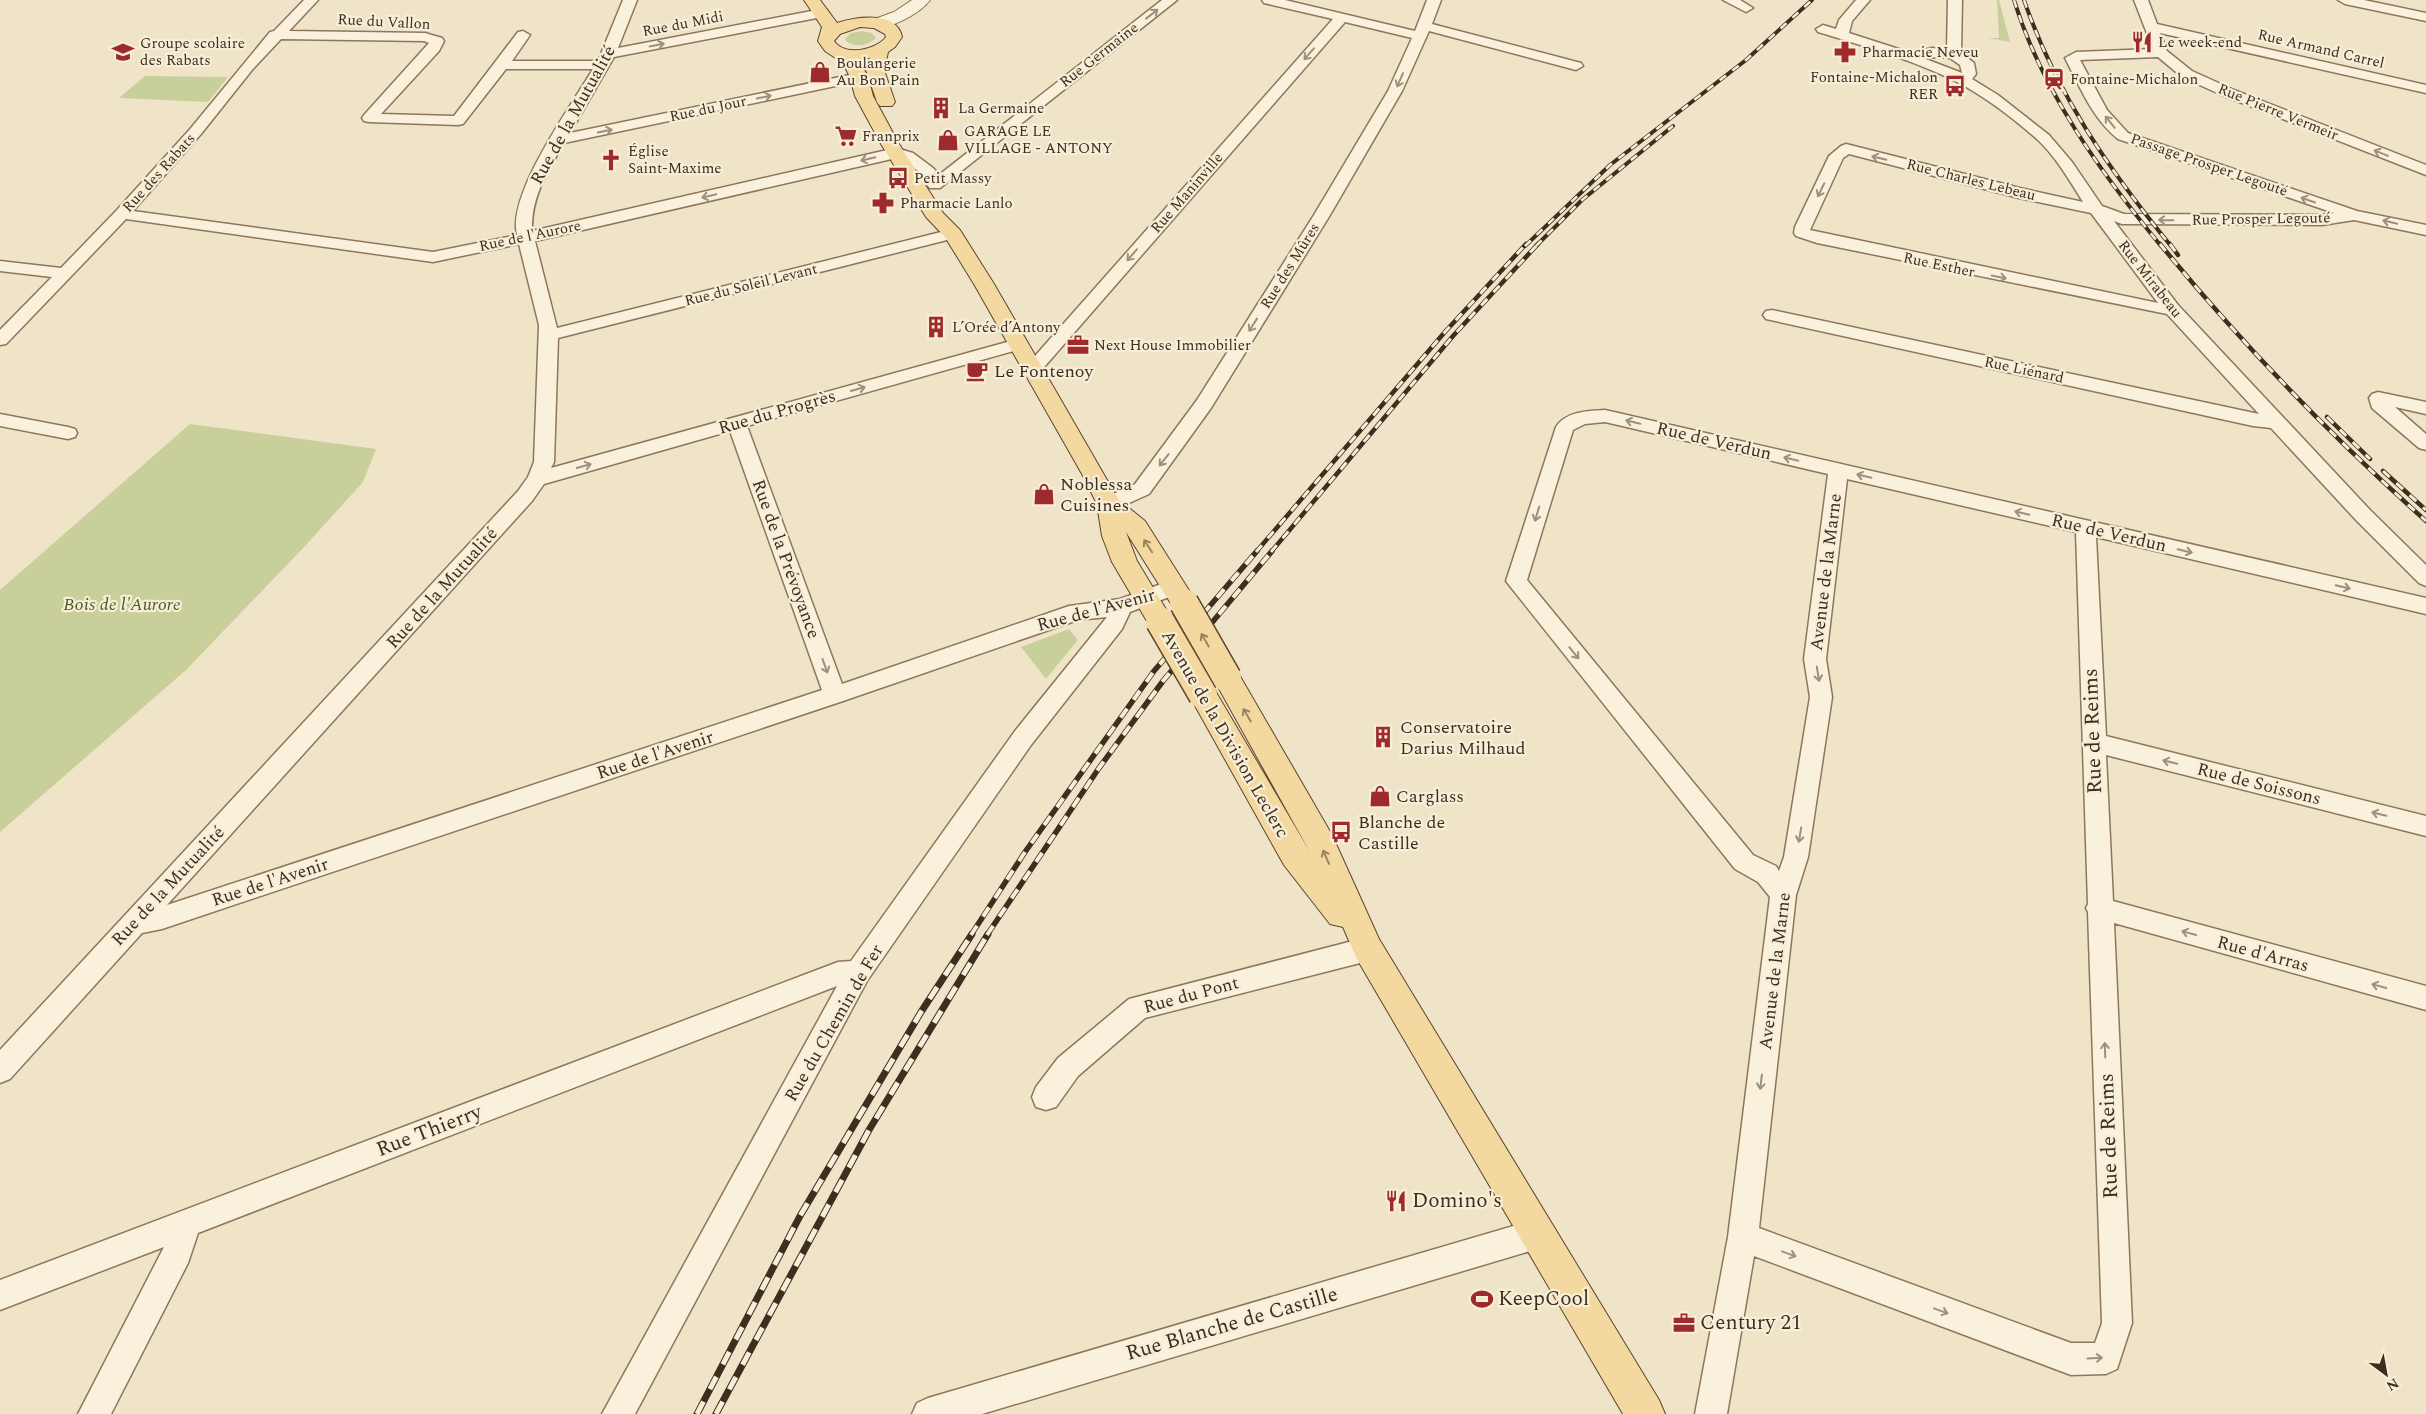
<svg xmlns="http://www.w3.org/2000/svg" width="2426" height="1414" viewBox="0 0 2426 1414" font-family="Spectral,serif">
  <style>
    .green { fill: #c9cf9b }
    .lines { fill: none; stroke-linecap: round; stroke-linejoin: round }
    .minor-casing { stroke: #8d765c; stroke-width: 3 }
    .tertiary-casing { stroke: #8d765c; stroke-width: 2 }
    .primary-casing { stroke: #5b4430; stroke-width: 2 }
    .minor { fill: #faf1dc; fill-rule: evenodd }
    .tertiary { fill: #faf1dc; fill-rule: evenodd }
    .primary { fill: #f3d9a0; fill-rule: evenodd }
    .rail-far3-casing { stroke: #3d2e20; stroke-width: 4 }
    .rail-far2-casing { stroke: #3d2e20; stroke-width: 4.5 }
    .rail-far1-casing { stroke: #3d2e20; stroke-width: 5.5 }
    .rail-casing { stroke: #3d2e20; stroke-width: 7 }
    .rail-far3 { stroke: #f7eed8; stroke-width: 2.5; stroke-dasharray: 8; stroke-linecap: butt }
    .rail-far2 { stroke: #f7eed8; stroke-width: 3; stroke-dasharray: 9; stroke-linecap: butt }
    .rail-far1 { stroke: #f7eed8; stroke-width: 4; stroke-dasharray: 11; stroke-linecap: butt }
    .rail { stroke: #f7eed8; stroke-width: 5; stroke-dasharray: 14; stroke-linecap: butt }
    .primary-bridge-casing { stroke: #5b4430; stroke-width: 31; stroke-linecap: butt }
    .primary-bridge { stroke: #f3d9a0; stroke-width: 28 }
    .oneway { stroke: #9c907e }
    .oneway2 { stroke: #988460 }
    .labels { text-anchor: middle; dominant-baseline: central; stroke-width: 4.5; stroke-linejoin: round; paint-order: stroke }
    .far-street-label { font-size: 15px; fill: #3d2e20; stroke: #f7eed8 }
    .far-poi-label { font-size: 15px; fill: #3d2e20; stroke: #f7eed8; text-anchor: start }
    .street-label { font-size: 18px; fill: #3d2e20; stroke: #f7eed8 }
    .poi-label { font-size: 18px; fill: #3d2e20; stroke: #f7eed8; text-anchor: start }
    .park-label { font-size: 18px; font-style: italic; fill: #4d5a26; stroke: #f7eed8 }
    .near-street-label { font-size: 21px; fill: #3d2e20; stroke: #f7eed8 }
    .near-poi-label { font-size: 21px; fill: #3d2e20; stroke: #f7eed8; text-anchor: start }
  </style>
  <rect width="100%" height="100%" fill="#f0e4c8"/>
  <path class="green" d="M1997,0H1999L2010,42L1988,38H1999Z
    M862,31L872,33L876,38C868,46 855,48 846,41L845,39L851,33Z
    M145,76L228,77L208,102L119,98Z
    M190,424L376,449L363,482L306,545L186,670L0,832V590Z
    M1069,629L1078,640L1046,679L1021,647Z"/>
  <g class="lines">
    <g class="minor-casing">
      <path id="minor" d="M304,0H318L289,31L425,33L442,38L444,41L439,51L381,114L454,116L518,32L523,31L530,35L512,61H598L623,0H637L618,48L822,9L827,10L829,13L827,16L822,17L614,57L570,133L859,73L866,77L859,81L564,143C547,172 531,197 532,231L896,148L913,153L933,168L936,171L933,174C919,178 910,161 896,158L535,241L557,328L953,229L959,231L961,234L959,237L558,338L554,462L551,468L1018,339L1024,340L1027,344L1024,348L747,426L842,684L1069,606L1120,599L1175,579L1182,582L1185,587L1182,592L1130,612L1122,629L1031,745L867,981L635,1414H602L837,986L198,1233L188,1263L111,1414H78L164,1247L0,1310V1280L838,962L851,961L1015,731L1107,617L1078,620L843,701L162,929L142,933L10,1079L0,1083V1050L518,491L528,477L534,462L539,325L519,244L433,262L126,219L6,344L0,345V330L52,277L0,271V261L61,268L116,211L191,128L270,32L274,31ZM281,39L424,41L429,43L364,115L362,118L364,121L369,122L458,125L463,124L506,69H593C571,106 507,194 517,235L433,252L133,211L201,134L252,70ZM730,431L822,690L167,905L532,501L544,484Z
        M1162,0H1177L940,188H930L927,185L930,182Z
        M1262,0H1285L1415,31L1427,0H1441L1432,24L1581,63L1583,66L1576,70L1429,31L1402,91L1330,215L1211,408L1149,494L1116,509L1109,511L1102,509L1099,504L1102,499L1135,484L1197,400L1314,215L1388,91L1412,38L1345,22L1039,373H1027L1024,369L1027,365L1333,19L1264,3Z
        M1723,0H1740L1753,8L1746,12Z
        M1856,0H1870L1852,21L1849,33L1911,53L1932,48L1947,49L1948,0H1962L1961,53L1974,63L1976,74L1972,79L1998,95L2049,135L2072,162L2102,206L2124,214L2322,215L2334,213L2118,139C2092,118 2080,87 2065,58L2076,52L2153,49L2134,0H2148L2157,24L2426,85V93L2160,33L2167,51L2192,71L2234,90L2426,165V175L2224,96L2182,77L2158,57L2080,60L2107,110L2128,133L2357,211L2426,225V235L2354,220L2322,225L2122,224L2114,221L2178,305L2370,510L2426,565V586L2419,583L2356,520L2271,428L2253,426L1766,319L1763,315L1766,311L1772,310L2259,414L2167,314L1817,243L1796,236L1794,233L1795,227L1829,156L1841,146L1846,144L2020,188L2083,202C2070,181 2056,157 2038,140C2014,119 1986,97 1957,82C1914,60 1864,46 1818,32L1816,29L1823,25L1836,29L1839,20ZM1940,57L1950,58L1960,65L1962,73L1923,58ZM1849,154L2019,198L2091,213L2158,303L1810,230L1843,158Z
        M2338,0H2364L2426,13V21L2345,4Z
        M2378,392L2426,402V414L2395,407L2426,434V450L2419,448L2372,408L2369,398L2372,394Z
        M1605,410L2426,598V614L2096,537L2106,736L2426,816V836L2106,755L2113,901L2426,986V1010L2114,923L2132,1323L2117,1369L2106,1374L2071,1375L1754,1256L1727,1414H1695L1728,1237L1770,897L1758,882L1735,869L1506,581L1556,427C1566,411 1588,411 1605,410ZM1605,422L1828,474L1804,659L1810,697L1784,857L1779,871L1776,866L1753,855L1527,580L1573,430L1585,424ZM1847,479L2076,532L2088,904L2086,908L2088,912L2102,1323L2095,1343H2071L1759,1228L1796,895L1808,857L1832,697L1826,659Z
        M0,414L68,427L75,429L77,433L75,437L68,439L0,426Z
        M1368,937L1377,941L1381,949L1377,957L1368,961L1145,1018L1078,1076L1056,1107L1046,1110L1036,1107L1032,1097L1036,1087L1058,1058L1129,999Z
        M1537,1219L1547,1224L1552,1234L1547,1244L1537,1249L982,1414H912L917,1403L928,1398Z"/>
    </g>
    <g class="tertiary-casing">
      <path id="tertiary" d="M912,0H930C920,14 886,32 869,27L867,24L869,21L894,12Z"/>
    </g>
    <g class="primary-casing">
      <path id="primary" d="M804,0H820L837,23C855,17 897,10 902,37L895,47L888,52L884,70L895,102L892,106H880L877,102L866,70L870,58L858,59L868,77L873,96L899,144L943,213L960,230L994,284L1118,499L1145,521L1197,603L1193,610L1184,613L1175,610L1126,532L1137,561L1173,621L1169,628L1160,631L1151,628L1112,562L1102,536L1097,504L1082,474L974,284L945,237L926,217L881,144L855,96L850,77L843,63L825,51L818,41L822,27ZM860,27L874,28L885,34L886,37C876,50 845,57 834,41L840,34Z
        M1227,668L1237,671L1332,835L1379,939L1659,1400L1665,1414H1623L1357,959L1343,927L1330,924L1284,865L1189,695L1193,687L1203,684L1213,687L1310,852L1213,678L1217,671Z"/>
    </g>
    <use href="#minor" class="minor"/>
    <use href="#tertiary" class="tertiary"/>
    <use href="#primary" class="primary"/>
    <g class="rail-far3-casing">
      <path id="rail-far3" d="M2014,0C2042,91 2101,173 2161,246
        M2024,0C2056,93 2109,170 2171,246
        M1525,246L1610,165L1746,60L1812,0
        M1536,246L1582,200L1673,126"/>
    </g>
    <g class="rail-far2-casing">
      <path id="rail-far2" d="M2160,244C2241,343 2331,436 2426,521
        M2170,244L2178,255
        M2327,417L2370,459
        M2383,471L2426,510
        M1256,552L1444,333L1526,244
        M1271,552L1453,336L1538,244"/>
    </g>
    <g class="rail-far1-casing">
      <path id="rail-far1" d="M971,935L1025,852L1154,671L1257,551
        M987,935L1099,768L1163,681L1272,551"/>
    </g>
    <g class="rail-casing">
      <path id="rail" d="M697,1414L800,1216L921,1012L972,934
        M716,1414L869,1130L988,934"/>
    </g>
    <use href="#rail-far3" class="rail-far3"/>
    <use href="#rail-far2" class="rail-far2"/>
    <use href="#rail-far1" class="rail-far1"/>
    <use href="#rail" class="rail"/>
    <g class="primary-bridge-casing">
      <path id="primary-bridge" d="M1184,603L1227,678
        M1160,621L1203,695"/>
    </g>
    <use href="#primary-bridge" class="primary-bridge"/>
  </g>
  <defs><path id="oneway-shaft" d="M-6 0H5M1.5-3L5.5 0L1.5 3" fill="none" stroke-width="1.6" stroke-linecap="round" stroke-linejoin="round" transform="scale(1.25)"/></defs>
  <g class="oneway">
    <use href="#oneway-shaft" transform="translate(1152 14) rotate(-38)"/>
    <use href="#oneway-shaft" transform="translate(657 45) rotate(-11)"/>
    <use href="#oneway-shaft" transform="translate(1309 54) rotate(131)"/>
    <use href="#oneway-shaft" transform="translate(1400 80) rotate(114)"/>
    <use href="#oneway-shaft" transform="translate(764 97) rotate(-12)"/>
    <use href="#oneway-shaft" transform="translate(2110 122) rotate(-129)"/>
    <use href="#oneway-shaft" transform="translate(605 131) rotate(-12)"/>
    <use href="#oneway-shaft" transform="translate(2381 153) rotate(-158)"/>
    <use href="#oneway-shaft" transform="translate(1879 158) rotate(-166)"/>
    <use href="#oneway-shaft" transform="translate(868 159) rotate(167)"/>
    <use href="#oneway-shaft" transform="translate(1821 190) rotate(116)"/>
    <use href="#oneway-shaft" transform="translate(709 196) rotate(167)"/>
    <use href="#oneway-shaft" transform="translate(2308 200) rotate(-161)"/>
    <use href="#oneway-shaft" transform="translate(2166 220) rotate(-179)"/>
    <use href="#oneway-shaft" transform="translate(2390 222) rotate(-167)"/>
    <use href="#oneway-shaft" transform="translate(1132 255) rotate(131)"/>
    <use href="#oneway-shaft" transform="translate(1999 277) rotate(11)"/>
    <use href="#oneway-shaft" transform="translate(1253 325) rotate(122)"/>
    <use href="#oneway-shaft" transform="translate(858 389) rotate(-16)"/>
    <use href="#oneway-shaft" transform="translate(1633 422) rotate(-167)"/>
    <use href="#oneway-shaft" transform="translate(1791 459) rotate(-167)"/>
    <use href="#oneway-shaft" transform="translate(1164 460) rotate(128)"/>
    <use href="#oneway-shaft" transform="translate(584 466) rotate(-16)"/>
    <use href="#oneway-shaft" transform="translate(1864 476) rotate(-167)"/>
    <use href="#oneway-shaft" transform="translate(2022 513) rotate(-167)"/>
    <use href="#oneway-shaft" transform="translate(1537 514) rotate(107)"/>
    <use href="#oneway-shaft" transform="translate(2185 551) rotate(13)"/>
    <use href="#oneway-shaft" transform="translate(2343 587) rotate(13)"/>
    <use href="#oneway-shaft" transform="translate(1574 653) rotate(51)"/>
    <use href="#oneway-shaft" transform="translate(825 666) rotate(70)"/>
    <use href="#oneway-shaft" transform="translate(1818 674) rotate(81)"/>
    <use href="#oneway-shaft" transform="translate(2170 762) rotate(-166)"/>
    <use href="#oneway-shaft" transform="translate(2379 814) rotate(-166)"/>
    <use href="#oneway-shaft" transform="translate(1800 835) rotate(99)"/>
    <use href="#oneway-shaft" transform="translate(2189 933) rotate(-165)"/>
    <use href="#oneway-shaft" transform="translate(2379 986) rotate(-165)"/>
    <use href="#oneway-shaft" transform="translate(2105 1050) rotate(-92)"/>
    <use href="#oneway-shaft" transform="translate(1761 1082) rotate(97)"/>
    <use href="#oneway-shaft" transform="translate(1789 1254) rotate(20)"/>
    <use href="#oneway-shaft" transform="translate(1941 1311) rotate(20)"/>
    <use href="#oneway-shaft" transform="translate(2095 1358) rotate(-3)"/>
  </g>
  <g class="oneway2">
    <use href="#oneway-shaft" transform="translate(1148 546) rotate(-123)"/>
    <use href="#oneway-shaft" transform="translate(1205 640) rotate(-120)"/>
    <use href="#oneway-shaft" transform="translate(1247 715) rotate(-120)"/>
    <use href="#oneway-shaft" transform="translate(1326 857) rotate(-114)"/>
  </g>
  <defs>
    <g id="restaurant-bare" transform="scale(1.725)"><path d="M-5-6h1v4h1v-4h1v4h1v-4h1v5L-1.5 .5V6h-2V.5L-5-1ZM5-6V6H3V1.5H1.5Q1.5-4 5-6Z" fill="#9e2a2b" stroke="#f7eed8" stroke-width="2.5" paint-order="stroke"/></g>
    <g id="school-bare" transform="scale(1.725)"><path d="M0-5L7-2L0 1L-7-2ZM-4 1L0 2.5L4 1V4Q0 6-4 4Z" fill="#9e2a2b" stroke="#f7eed8" stroke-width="2.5" paint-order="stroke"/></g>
    <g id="pharmacy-bare" transform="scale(1.725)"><path d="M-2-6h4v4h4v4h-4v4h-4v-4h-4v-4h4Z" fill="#9e2a2b" stroke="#f7eed8" stroke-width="2.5" paint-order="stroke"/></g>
    <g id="shop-bare" transform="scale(1.725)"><path d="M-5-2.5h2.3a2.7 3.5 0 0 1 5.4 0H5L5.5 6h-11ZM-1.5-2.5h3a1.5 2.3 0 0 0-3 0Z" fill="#9e2a2b" stroke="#f7eed8" stroke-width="2.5" paint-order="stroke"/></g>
    <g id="station-bare" transform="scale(1.725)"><path d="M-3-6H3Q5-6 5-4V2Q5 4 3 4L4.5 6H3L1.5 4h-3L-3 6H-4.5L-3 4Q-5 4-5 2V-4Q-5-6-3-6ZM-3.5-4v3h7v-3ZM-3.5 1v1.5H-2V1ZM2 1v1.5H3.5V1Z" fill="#9e2a2b" stroke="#f7eed8" stroke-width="2.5" paint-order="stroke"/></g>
    <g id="bus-bare" transform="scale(1.725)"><path d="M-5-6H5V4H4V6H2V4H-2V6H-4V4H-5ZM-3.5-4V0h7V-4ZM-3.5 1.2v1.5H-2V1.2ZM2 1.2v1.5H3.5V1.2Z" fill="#9e2a2b" stroke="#f7eed8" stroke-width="2.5" paint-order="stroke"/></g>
    <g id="building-bare" transform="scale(1.725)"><path d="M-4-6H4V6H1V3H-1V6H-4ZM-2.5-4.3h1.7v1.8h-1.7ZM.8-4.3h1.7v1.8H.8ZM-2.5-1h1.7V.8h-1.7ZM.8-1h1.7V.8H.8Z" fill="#9e2a2b" stroke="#f7eed8" stroke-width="2.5" paint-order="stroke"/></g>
    <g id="supermarket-bare" transform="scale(1.725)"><path d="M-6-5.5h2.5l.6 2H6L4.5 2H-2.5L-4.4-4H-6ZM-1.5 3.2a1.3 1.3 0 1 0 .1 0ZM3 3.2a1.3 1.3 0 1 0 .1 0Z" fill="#9e2a2b" stroke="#f7eed8" stroke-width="2.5" paint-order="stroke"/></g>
    <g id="church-bare" transform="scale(1.725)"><path d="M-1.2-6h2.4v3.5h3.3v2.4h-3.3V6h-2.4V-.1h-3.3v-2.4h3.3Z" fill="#9e2a2b" stroke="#f7eed8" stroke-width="2.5" paint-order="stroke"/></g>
    <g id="office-bare" transform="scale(1.725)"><path d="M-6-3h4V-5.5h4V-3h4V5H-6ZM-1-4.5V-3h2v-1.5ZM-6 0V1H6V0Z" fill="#9e2a2b" stroke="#f7eed8" stroke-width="2.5" paint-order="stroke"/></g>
    <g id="cafe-bare" transform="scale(1.725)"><path d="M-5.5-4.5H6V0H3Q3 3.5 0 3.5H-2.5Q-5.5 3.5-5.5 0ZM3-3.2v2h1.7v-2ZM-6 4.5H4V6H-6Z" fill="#9e2a2b" stroke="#f7eed8" stroke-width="2.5" paint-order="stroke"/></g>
    <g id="stadium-bare" transform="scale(1.725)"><path d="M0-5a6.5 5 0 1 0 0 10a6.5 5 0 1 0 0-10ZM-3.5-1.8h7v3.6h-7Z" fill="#9e2a2b" stroke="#f7eed8" stroke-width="2.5" paint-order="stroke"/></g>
  </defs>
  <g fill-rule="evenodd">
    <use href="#restaurant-bare" x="2142" y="42"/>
    <use href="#school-bare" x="123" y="52"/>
    <use href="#pharmacy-bare" x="1845" y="52"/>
    <use href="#shop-bare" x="820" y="72"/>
    <use href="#station-bare" x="2054" y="79"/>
    <use href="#bus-bare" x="1955" y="86"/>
    <use href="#building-bare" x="941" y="108"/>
    <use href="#supermarket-bare" x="846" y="136"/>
    <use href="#shop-bare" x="948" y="140"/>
    <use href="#church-bare" x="611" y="160"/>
    <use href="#bus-bare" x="898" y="178"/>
    <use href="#pharmacy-bare" x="883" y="203"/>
    <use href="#building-bare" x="936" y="327"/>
    <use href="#office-bare" x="1078" y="345"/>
    <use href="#cafe-bare" x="977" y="371"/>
    <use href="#shop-bare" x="1044" y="494"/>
    <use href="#building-bare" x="1383" y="737"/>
    <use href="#shop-bare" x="1380" y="796"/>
    <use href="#bus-bare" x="1341" y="832"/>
    <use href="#restaurant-bare" x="1396" y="1201"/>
    <use href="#stadium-bare" x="1482" y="1299"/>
    <use href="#office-bare" x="1684" y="1323"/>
  </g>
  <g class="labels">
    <g class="far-street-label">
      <text transform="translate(384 22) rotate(3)">Rue du Vallon</text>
      <text transform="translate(683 24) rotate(-11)">Rue du Midi</text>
      <text transform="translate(2321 49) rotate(13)">Rue Armand Carrel</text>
      <text transform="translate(1099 55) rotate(-38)">Rue Germaine</text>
      <text transform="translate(708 109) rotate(-12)">Rue du Jour</text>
      <text transform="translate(2278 112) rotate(22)">Rue Pierre Vermeir</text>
      <text transform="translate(2209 165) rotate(19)">Passage Prosper Legouté</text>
      <text transform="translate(159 173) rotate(-48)">Rue des Rabats</text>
      <text transform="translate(1971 180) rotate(14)">Rue Charles Lebeau</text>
      <text transform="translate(1187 193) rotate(-49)">Rue Maninville</text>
      <text transform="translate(2261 219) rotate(-1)">Rue Prosper Legouté</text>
      <text transform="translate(530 236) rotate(-12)">Rue de l'Aurore</text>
      <text transform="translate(1939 265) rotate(12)">Rue Esther</text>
      <text transform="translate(1290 266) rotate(-58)">Rue des Mûres</text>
      <text transform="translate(2150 279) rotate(52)">Rue Mirabeau</text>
      <text transform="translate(751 285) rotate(-14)">Rue du Soleil Levant</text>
      <text transform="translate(2024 370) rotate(12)">Rue Liénard</text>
    </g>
    <g class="far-poi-label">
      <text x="2158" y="42">Le week-end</text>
      <text x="140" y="43">Groupe scolaire<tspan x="140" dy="17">des Rabats</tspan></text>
      <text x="1862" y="52">Pharmacie Neveu</text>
      <text x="836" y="63">Boulangerie<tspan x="836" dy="17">Au Bon Pain</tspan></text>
      <text x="1938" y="77" text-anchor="end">Fontaine-Michalon<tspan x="1938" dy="17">RER</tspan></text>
      <text x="2070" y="79">Fontaine-Michalon</text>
      <text x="958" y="108">La Germaine</text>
      <text x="964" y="131">GARAGE LE<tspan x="964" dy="17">VILLAGE - ANTONY</tspan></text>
      <text x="862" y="136">Franprix</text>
      <text x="628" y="151">Église<tspan x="628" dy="17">Saint-Maxime</tspan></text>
      <text x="914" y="178">Petit Massy</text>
      <text x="900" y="203">Pharmacie Lanlo</text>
      <text x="952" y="327">L’Orée d’Antony</text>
      <text x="1094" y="345">Next House Immobilier</text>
    </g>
    <g class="street-label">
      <text transform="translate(573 115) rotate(-61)">Rue de la Mutualité</text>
      <text transform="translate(777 412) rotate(-16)">Rue du Progrès</text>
      <text transform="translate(1714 441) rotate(13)">Rue de Verdun</text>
      <text transform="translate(2109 533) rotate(13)">Rue de Verdun</text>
      <text transform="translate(786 559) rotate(70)">Rue de la Prévoyance</text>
      <text transform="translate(1826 572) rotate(-83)">Avenue de la Marne</text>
      <text transform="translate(442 588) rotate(-48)">Rue de la Mutualité</text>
      <text transform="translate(1096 610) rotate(-15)">Rue de l'Avenir</text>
      <text transform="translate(1225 734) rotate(60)">Avenue de la Division Leclerc</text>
      <text transform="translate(655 755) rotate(-18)">Rue de l'Avenir</text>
      <text transform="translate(2259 784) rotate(14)">Rue de Soissons</text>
      <text transform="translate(270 882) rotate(-18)">Rue de l'Avenir</text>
      <text transform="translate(168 886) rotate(-47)">Rue de la Mutualité</text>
      <text transform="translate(2263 954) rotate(15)">Rue d'Arras</text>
      <text transform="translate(1775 971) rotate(-83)">Avenue de la Marne</text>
      <text transform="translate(1191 995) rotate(-15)">Rue du Pont</text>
      <text transform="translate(834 1023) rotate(-60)">Rue du Chemin de Fer</text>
    </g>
    <g class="poi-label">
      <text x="994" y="371">Le Fontenoy</text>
      <text x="1060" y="484">Noblessa<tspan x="1060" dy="21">Cuisines</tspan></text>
      <text x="1400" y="727">Conservatoire<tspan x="1400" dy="21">Darius Milhaud</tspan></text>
      <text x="1396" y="796">Carglass</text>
      <text x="1358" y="822">Blanche de<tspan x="1358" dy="21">Castille</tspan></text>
    </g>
    <g class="park-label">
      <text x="122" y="604">Bois de l'Aurore</text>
    </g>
    <g class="near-street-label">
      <text transform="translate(2093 731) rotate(-92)">Rue de Reims</text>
      <text transform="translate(429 1131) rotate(-21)">Rue Thierry</text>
      <text transform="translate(2109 1136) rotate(-92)">Rue de Reims</text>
      <text transform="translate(1232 1324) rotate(-16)">Rue Blanche de Castille</text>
    </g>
    <g class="near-poi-label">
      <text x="1412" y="1201">Domino's</text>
      <text x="1498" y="1299">KeepCool</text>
      <text x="1700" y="1323">Century 21</text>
    </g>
  </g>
  <g transform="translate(2386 1374) rotate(148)" stroke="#f7eed8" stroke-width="4" paint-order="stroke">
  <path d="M0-4L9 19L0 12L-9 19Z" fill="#3d2e20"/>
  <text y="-8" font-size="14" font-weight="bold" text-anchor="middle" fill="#3d2e20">N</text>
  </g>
</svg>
